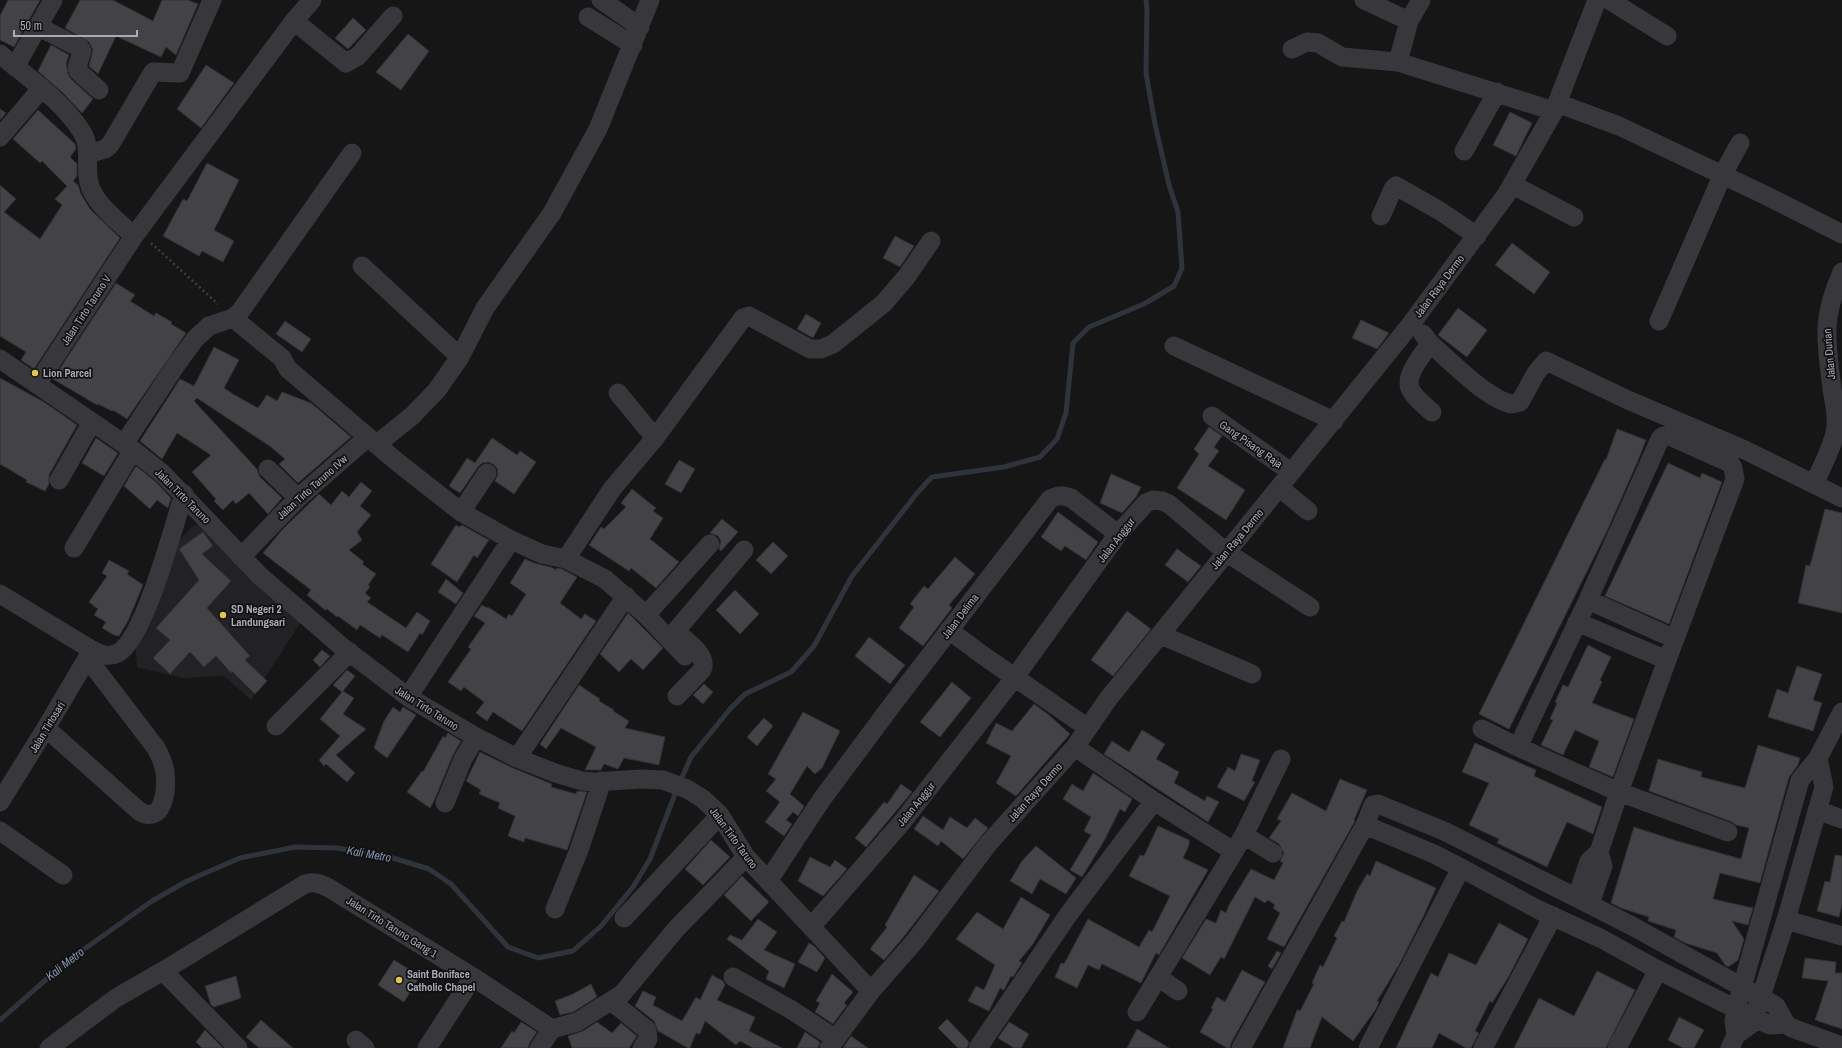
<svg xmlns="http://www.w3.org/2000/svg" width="1842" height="1048" viewBox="0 0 1842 1048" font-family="'Archivo Narrow',sans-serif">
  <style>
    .built { fill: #222224 }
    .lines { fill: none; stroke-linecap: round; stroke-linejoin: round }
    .stream { stroke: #2f343c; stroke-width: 5 }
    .building { fill: #434347; stroke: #313033 }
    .path { stroke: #3d3e43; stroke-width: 2.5; stroke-dasharray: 2 3; stroke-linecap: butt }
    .minor { stroke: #37373c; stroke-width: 19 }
    .poi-dot { fill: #e4c742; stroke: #111112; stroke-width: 1.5 }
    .labels { text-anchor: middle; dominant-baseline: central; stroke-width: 3.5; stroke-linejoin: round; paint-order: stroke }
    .street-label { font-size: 11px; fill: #a9abb6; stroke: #111112 }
    .poi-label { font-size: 11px; font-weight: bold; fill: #a9abb6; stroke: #111112; text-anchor: start }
    .water-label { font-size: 12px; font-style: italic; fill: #8393af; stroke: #111112 }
  </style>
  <rect width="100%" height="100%" fill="#161617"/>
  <path class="built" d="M200,524L302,620L251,700L224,676L183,678L137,667L135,640L172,550L191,527Z"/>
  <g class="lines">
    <path class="stream" d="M680,782L691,757L730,709L745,694L791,672L814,646L852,576L918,492L932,477L1004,467L1040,457L1057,439L1066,413L1073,343L1089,327L1144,304L1174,286L1182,268L1178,212L1169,185L1155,124L1146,73L1147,9L1146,0
      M0,1020L66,962L152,901L187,881L240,858L295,847L336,848L383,855L429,869L451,884L508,947L538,958L573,951L601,926L633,887L650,859L677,789"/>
  </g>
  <path class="building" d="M8,0H40L14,47L0,40V16Z
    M80,0H113L153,21L162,0H188L198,4L176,55L166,47L161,57L116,36L98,74L89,66L93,50L89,42L65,28Z
    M353,18L366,30L348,49L335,38Z
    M408,34L429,51L401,90L376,72Z
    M51,45L69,55L66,64L68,74L71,79L93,99L82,113L62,92L38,71Z
    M206,65L234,83L201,128L177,109Z
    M0,109L6,113L0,120Z
    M38,110L75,144L76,149L70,157L77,164V176L73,181L78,185L81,194L90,209L120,238L34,369L21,360L26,352L0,336V185L16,199L4,212L40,239L62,205L55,199L67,186L42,161L40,163L13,139Z
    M1510,112L1532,123L1516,156L1493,145Z
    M207,163L239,180L214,230L234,241L223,262L202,251L199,256L163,236L183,199L187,201Z
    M895,236L914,246L900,267L883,258Z
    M1512,243L1550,272L1534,294L1495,265Z
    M116,283L135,295L130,301L154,316L156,313L172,322L171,324L186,333L127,419L113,410L112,411L98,404L97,405L53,379Z
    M1458,308L1487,330L1467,357L1438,335Z
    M806,314L821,323L813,338L797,329Z
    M1361,320L1389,333L1377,349L1352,338Z
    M285,321L311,339L302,352L276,334Z
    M214,347L239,360L224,388L233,394L258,408L267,395L277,401L282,392L311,403L351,437L298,483L279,464L285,459L271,447L197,398L194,401L257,469L260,477L282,498L268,514L249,493L236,504L233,500L223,510L214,501L216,499L192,472L211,455L177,433L162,459L140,441L180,379L194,386Z
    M0,378L44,402L77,425L49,475V484L45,491L26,482L27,480L0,464Z
    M1209,427L1222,436L1214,447L1219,451L1208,466L1245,490L1226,520L1177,488L1199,454L1194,449Z
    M1617,429L1646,440L1637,463L1607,531L1509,729L1479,714L1605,459L1606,460Z
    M96,438L118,453L104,476L82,463Z
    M492,438L517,455L520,451L536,462L514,494L495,481L498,474L497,468L493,464L488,462L482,463L478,467L460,493L449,486L467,458L475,463Z
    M679,460L695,469L681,493L665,484Z
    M1668,463L1700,478L1702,473L1722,482L1669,624L1605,596Z
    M136,466L156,482L171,498L168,508L157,500L150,509L124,486Z
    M1111,474L1141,487L1136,497L1122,513L1100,503Z
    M361,482L372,491L360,506L371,515L357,532L362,540L349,550L364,562L362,564L376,574L368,585L370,587L365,593L371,598L367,602L406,628L417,612L430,621L422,635L420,633L408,652L382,635L380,638L360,625L357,630L338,616L337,617L327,609L325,610L307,595L311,590L263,553L282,530L319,494L331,505L342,491L349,497Z
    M632,489L656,508L653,511L663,518L650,539L679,562L656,588L631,568L629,571L589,545L601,527L604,529L626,507L621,503Z
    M1825,509L1842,513V613L1798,603L1806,565L1810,566Z
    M1058,512L1098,542L1086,560L1065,546L1061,551L1041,537Z
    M722,519L738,532L721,551L719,549L721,541L718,536L710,533Z
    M456,525L460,527L462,525L489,540L477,558L474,555L457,582L431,564Z
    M203,532L213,546L202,554L231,581L207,608L250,656L245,660L267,681L255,694L232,671L231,673L216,656L204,667L190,652L170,674L153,658L170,640L156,628L199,580L179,549Z
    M773,542L788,556L771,574L756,560Z
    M1177,549L1201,566L1188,582L1165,565Z
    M955,557L975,574L949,605L952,608L923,646L899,628L914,607L910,604L924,586L928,589Z
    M525,559L537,564L551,567L556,570L557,568L562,569L577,577L560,603L581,619L585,614L596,621L522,731L493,712L487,721L476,713L484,702L464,687L461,691L448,682L471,649L468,647L485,623L474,616L482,605L487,608L488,607L506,619L509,614L512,616L526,594L510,583Z
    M109,560L129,571L127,574L143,585L128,621L119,636L114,635L102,628L106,622L94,615L98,609L89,602L107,576L102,573Z
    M446,579L463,593L456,604L438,592Z
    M735,590L759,614L740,634L716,610Z
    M1127,611L1151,629L1113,676L1091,660Z
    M628,613L663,648L643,670L631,659L619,672L600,654Z
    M869,637L905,665L890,684L855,656Z
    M1588,645L1611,657L1600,680L1602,682L1592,703L1634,719L1613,777L1589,767L1599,741L1575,730L1563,755L1541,745L1553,720L1550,719L1557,703L1555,702L1563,685L1568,687Z
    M322,650L330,656L320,667L313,660Z
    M1797,666L1822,674L1813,700L1822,703L1813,731L1768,717L1777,689L1788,693Z
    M347,670L355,676L343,691L354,698L343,714L366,729L336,755L355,773L347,782L326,764L324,766L319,760L340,736L320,719L342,692L333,685Z
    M952,682L971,698L940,737L920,722Z
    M704,684L713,692L703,704L693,695Z
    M579,685L600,699L599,701L614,710L613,711L629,721L625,728L665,737L659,765L624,758L618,769L604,764L601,770H585L596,747L561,728L546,749L540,744Z
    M1034,704L1049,715L1070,734L1016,796L996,783L1011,756L986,743L996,723L1012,731Z
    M393,707L400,712L403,707L416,715L387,758L374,748L384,721Z
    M803,712L840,731L822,768L815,774L807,766L790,794L804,806L798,816L793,812L786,820L792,824L784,836L765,822L780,802L766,791L776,779L768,774Z
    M764,718L773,726L757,746L747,737Z
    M1142,730L1165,744L1156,759L1179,772L1174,783L1205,801L1207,796L1219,802L1208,822L1104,754L1112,741L1129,752Z
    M448,733L461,741L453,755L434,801L430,808L407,792L422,771L423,772L443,736L445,738Z
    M1475,743L1536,770L1534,776L1602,807L1593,834L1567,822L1547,867L1497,843L1499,839L1469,825L1489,783L1462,772Z
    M1758,745L1800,758L1798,765L1789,777L1760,883L1720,873L1713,899L1753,908L1748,925L1732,921L1744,939L1738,960L1728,967L1725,965L1717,953L1685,943L1674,937L1676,930L1648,921L1649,917L1621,908L1611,903L1634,827L1677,841L1741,859L1749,828L1736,825L1732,822L1649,791L1658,759L1702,772L1701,777L1745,788Z
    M480,752L513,768L552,784L551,787L576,794L577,791L587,792L567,850L525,838L524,842L508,836L515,816L498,808L500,803L479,794L481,790L466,781Z
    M1241,754L1260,760L1252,781L1255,782L1244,801L1217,787L1228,767L1235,771Z
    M1093,773L1132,799L1125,812L1120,809L1104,841L1082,877L1070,870L1091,835L1084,831L1091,817L1063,799L1072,784L1083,791Z
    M1340,779L1367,790L1354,820L1355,821L1284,947L1267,939L1280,913L1273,908L1275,905L1268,900L1265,903L1255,897L1224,959L1221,957L1210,975L1182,958L1206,919L1216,923L1221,910L1226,913L1229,905L1251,869L1274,880L1283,863L1280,861L1284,853L1279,844L1269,838L1281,821L1277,819L1292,793L1326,811Z
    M901,784L912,792L866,847L855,838L884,802L887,804Z
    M923,816L943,830L950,817L967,828L975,818L988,828L963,859L941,841L938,846L914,829Z
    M1158,826L1189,840V845L1183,858L1208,870L1159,955L1156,953L1141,983L1102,964L1099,970L1088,965L1077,988L1055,977L1061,963L1064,964L1088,919L1139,947L1149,930L1152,932L1170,896L1129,876L1140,855L1144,856Z
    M711,840L730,857L703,885L685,869Z
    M1036,846L1076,878L1066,894L1040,879L1032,894L1010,881L1022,861Z
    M1835,855L1842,856V905L1839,917L1817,911L1825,881L1830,882Z
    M810,857L830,867L835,860L847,869L823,896L798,881Z
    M1376,861L1436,888L1424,915L1399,965L1377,1001L1379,1002L1376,1009L1353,1041L1322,1017L1310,1048H1283L1297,1010L1300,1011L1314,984L1312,983L1320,965L1323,967L1337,938L1334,936L1342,921L1344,922L1357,891L1367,874L1370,876Z
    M914,875L939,891L906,934L884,960L870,949L887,927L885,925Z
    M742,876L769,902L751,921L724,895Z
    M1021,897L1050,915L1033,944L1019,961L1022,963L1013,977L1011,976L1004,990L1000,988L989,1011L968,1001L976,986L984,990L995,965L956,939L977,912L1003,929Z
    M758,919L777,932L764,950L795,964L784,988L766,979L769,971L727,939L730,935L742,940Z
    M1499,923L1528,939L1509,976L1492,1003L1490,1001L1475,1031L1479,1033L1471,1048H1466L1439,1033L1432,1048H1396L1431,973L1438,977L1449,953L1476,965Z
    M809,943L814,946L825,958L817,972L798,962Z
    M1277,951L1281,953L1272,969L1268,966Z
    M1805,958L1836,962L1835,973H1842V1029L1815,1020L1828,981L1802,978Z
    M394,960L420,976L404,1002L378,985Z
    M1242,970L1265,982L1231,1043L1230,1048H1227L1200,1032L1213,1009L1211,1008L1217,997L1225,1002Z
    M1597,971L1635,990L1606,1048H1514L1539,998L1574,1016Z
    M832,974L853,992L844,1003L847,1005L833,1024L815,1012L820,1003L816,1001Z
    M712,975L723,981L725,985L717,1000L755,1017L749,1031L782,1048H753L740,1041L736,1045L705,1021L700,1034L696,1033L690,1048H688L658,1031L654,1021L635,1006L643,991L656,997L653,1005L682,1021L696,997L700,1000Z
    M236,976L241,998L214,1007L211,1005L205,986Z
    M591,984L597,997L573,1012L560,1015L555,1001L573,994Z
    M1679,1017L1704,1030L1694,1048H1683L1668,1040Z
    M947,1019L969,1042L967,1048H958L938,1028Z
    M261,1020L293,1048H259L246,1037Z
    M521,1022L537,1032L530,1042L528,1048H501L512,1031L514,1033Z
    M597,1022L612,1033L621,1023L637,1036L629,1048H572L568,1036L583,1031Z
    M1009,1022L1029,1034L1021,1048H1014L998,1038Z
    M1137,1029L1169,1048H1127Z
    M205,1030L223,1048H202L196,1042Z
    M805,1032L820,1042L818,1048H797Z
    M851,1036L868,1048H843Z"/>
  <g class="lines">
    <path class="path" d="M151,243L218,304"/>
    <path class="minor" d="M601,0L640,27
      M1364,0L1409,21
      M1609,0L1667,36
      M588,17L633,45
      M294,21L346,63L358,56L393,16
      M39,27L80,48L82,51L77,67L78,71L99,90
      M1292,49L1307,42L1318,43L1342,57L1398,62L1554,111
      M0,54C28,78 62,100 82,132C93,149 83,171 91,189C98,206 121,224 134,236
      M1398,62L1409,21L1421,0
      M15,67L53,0
      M1557,103L1619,126L1767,196L1842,234
      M0,137L42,88
      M87,148L95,152L105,149L110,145L153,72L180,73L212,0
      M1464,151L1497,92
      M1513,185L1574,217
      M1381,216L1393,189L1396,186L1440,211L1477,236
      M362,266L460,357
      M233,318L282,358L288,369L396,461L461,512L511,540L542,554L566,559L605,579L646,615L685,656
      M1659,321L1723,174L1740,143
      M1423,334L1430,343C1424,354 1401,377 1412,392C1417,400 1425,406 1432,412
      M1430,343C1449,360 1486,398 1511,404C1513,404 1517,403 1520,402L1536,373L1546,361L1628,400L1745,450L1842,498
      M1174,346L1334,421
      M0,359L133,450L163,474L260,576L341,646L408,697L476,737L517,758L555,773L582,781L593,782L641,779L663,780L687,789L703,799L720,815L746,857L871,991
      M37,384L134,236L294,21L312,0
      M618,393L655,438
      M1212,416L1291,472
      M124,444L176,365L195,339L209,326L233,318L240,312L352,153
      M377,444L412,416L437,390L460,357L485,308L552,213L598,129L650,0
      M268,469L298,498
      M59,480L92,422
      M1815,483C1821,467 1835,443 1836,426C1837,414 1834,401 1832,389C1826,339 1821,320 1842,272
      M1280,488L1308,511
      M461,512L487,473
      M74,548L133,450
      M241,557L298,498L368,437
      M566,559L612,489L655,438L743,318L749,316L810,349H821L833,344L884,303L907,276L931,241
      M0,594L92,650C100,654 108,658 118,653C145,638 173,527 184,494
      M1588,600L1675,639
      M646,615L710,544
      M1577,622L1667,660
      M949,630L981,654L1088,728
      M1161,635L1252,674
      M669,639L744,550
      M677,696L702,670C708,655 689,644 680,635
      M408,697L511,540
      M276,726L350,652
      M46,728L139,811C164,826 167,789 165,772C164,763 160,756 156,748L88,659
      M1482,729L1518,747L1619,792L1728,832
      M1075,747L1154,801L1233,851
      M1518,747L1588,600L1660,439L1663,436H1670L1730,463L1733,468L1735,479L1667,660L1619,792L1599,852L1589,861L1577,897
      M517,758L626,596
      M0,802L46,728L92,650
      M445,803L463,759L476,737
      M1817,810L1842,819
      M1365,825L1434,854L1461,868L1539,910L1602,939L1658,970L1754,1018L1770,1025L1786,1024
      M0,831L63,875
      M1244,835L1273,853
      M768,881L822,799L895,701L1050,499C1058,495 1062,495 1071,498L1118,534
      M1590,904L1603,866L1599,852
      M555,909L579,850L602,781
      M624,918L720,815
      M1786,920L1842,936
      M811,927L903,821L1015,677L1118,534L1146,503L1153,500L1162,501L1169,504L1226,552L1310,607
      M163,971L238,1048
      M733,977L790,1009L836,1039
      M1158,977L1178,991
      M611,1001L647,1030L648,1039L642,1048
      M1137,1012L1244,835L1281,759
      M1736,1035L1734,1021L1736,1009L1800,780L1818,758L1842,712
      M356,1040L365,1048
      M49,1048L116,998L163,971L305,884C314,881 321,884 329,888L473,977L552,1029L577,1022L622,994L676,929L746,857
      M427,1048L473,977
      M539,1048L552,1029
      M829,1048L871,991L915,941L988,844L1075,747L1108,699L1411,324L1506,195L1554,111L1597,0
      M978,1048L1068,915L1154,801
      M1241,1048L1365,825L1373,805L1378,804L1444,831L1581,900L1634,927L1776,1006L1786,1024L1792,1028L1842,1046
      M1368,1048L1461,868
      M1483,1048L1553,916
      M1617,1048L1658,970
      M1730,1048L1736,1035L1750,1025L1754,1018L1786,920L1824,787L1818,758"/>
  </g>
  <g class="poi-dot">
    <circle cx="35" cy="373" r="4"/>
    <circle cx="223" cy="615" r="4"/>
    <circle cx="399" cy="980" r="4"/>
  </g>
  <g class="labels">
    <g class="street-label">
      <text transform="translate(1439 286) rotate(-53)">Jalan Raya Dermo</text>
      <text transform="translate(86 310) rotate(-57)">Jalan Tirto Taruno V</text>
      <text transform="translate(1829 354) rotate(-95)">Jalan Durian</text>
      <text transform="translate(1251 444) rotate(35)">Gang Pisang Raja</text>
      <text transform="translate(312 487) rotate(-42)">Jalan Tirto Taruno IVw</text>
      <text transform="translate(183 496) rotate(45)">Jalan Tirto Taruno</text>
      <text transform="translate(1237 539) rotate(-50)">Jalan Raya Dermo</text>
      <text transform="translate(1116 540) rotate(-52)">Jalan Anggur</text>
      <text transform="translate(960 616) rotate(-53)">Jalan Delima</text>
      <text transform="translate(427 708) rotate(32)">Jalan Tirto Taruno</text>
      <text transform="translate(47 727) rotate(-59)">Jalan Tirtosari</text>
      <text transform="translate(1035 792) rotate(-48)">Jalan Raya Dermo</text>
      <text transform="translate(916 804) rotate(-51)">Jalan Anggur</text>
      <text transform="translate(734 838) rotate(54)">Jalan Tirto Taruno</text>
      <text transform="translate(392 927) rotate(32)">Jalan Tirto Taruno Gang 1</text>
    </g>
    <g class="poi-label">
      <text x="43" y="373">Lion Parcel</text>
      <text x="231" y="609">SD Negeri 2<tspan x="231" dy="13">Landungsari</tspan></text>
      <text x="407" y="974">Saint Boniface<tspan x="407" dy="13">Catholic Chapel</tspan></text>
    </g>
    <g class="water-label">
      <text transform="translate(369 854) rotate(10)">Kali Metro</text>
      <text transform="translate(65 964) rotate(-38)">Kali Metro</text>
    </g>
  </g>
  <path d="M14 30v6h123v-6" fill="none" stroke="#a9abb6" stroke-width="2"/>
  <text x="20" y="30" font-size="12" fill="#a9abb6" stroke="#111112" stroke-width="3" paint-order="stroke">50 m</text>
</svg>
